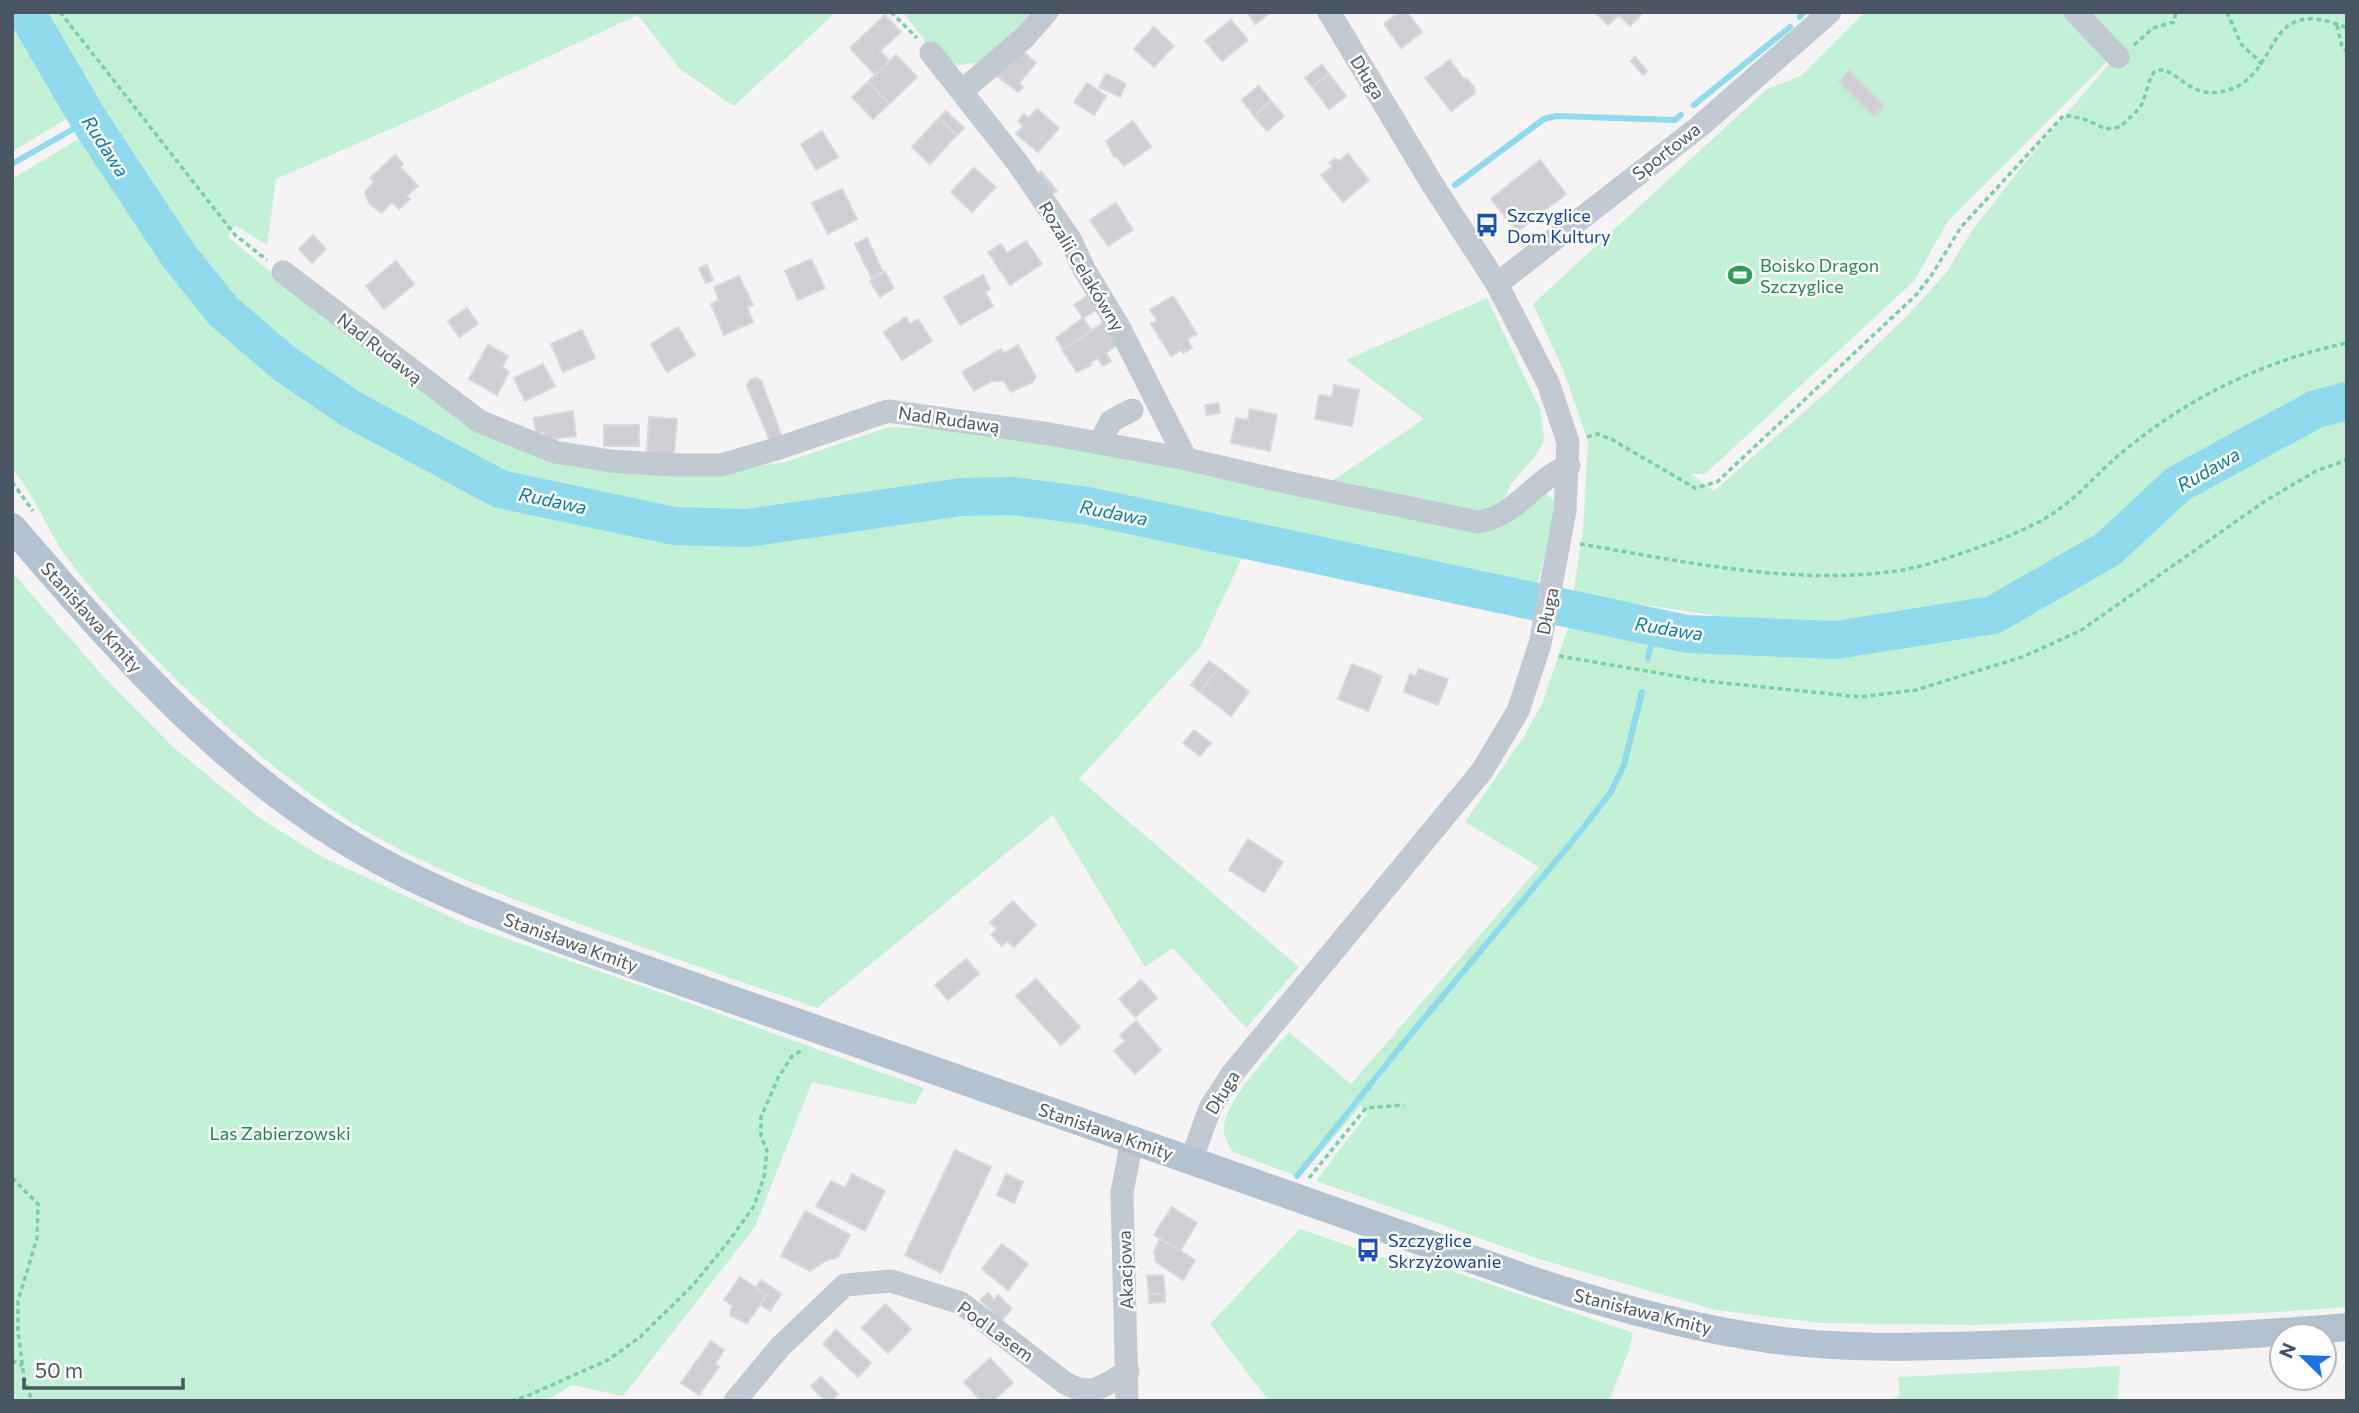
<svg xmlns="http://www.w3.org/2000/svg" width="2359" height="1413" viewBox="0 0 2359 1413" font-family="Commissioner,sans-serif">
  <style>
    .green { fill: #c3f1d5 }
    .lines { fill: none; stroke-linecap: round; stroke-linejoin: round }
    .stream { stroke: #90daee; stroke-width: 6 }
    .river { stroke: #90daee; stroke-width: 38 }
    .building { fill: #cdcfd5; stroke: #d7d9de; stroke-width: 2 }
    .path { stroke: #7ad0a6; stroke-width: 3.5; stroke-dasharray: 5 3.5; stroke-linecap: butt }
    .minor { stroke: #c1cad2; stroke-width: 23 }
    .major { stroke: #b3c2d1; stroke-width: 28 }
    .labels { text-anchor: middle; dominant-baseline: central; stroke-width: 5; stroke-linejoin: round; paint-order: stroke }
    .street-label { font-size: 18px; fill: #4a5661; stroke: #fff }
    .transit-label { font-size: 18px; fill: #164399; stroke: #fff; text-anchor: start }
    .leisure-label { font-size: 18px; fill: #27864d; stroke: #fff; text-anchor: start }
    .park-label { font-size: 18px; fill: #17864f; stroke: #fff }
    .water-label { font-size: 19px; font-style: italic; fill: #0c7c9b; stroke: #fff }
  </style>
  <rect width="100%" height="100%" fill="#f5f3f3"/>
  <path class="green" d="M12,12H836L734,106L680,69L638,15L418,117L276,179L267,245L235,225L228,237L291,289L471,423L514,448L584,464L715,471L785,462L889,427L962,430L1084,446L1471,528L1544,493L1553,499L1557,511L1529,615L1242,558L1200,647L1079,779L1299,967L1246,1028L1173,948L1145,967L1053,815L817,1008C726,976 633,945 543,910C471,883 397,854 333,810C270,767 213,717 159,662C128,630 95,595 68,559C47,531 36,496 12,469V179L82,137L68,118L12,152Z
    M903,12H1031L1021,28L977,63L958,65L941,62Z
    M1865,12H2068L2113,56L1948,221L1914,281L1705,474H1691L1714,491L1829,390L1906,317L1947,272L1971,232L2024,164L2119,52L2082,12H2347V387L2305,401L2222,440L2167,481L2105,536L2064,563L1968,609L1888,625L1818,629L1744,620L1573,594L1583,532L1588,441L1563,369L1533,304L1767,89L1801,76Z
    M1487,298L1540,409L1544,440L1536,455L1511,484L1502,505L1491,512H1468L1329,483L1424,419L1346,360Z
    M2347,412V1307L2278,1312L1973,1325L1821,1323L1716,1310L1539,1259L1316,1181L1367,1114L1361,1106L1299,1177L1233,1152C1230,1147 1224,1138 1224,1132C1221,1103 1271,1054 1289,1032L1351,1084L1539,867L1465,822L1523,738L1542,704L1571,619L1711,641L1829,651L1888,646L1990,623L2040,605L2082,579L2183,495L2237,459Z
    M12,572L103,676L174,748L261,819L322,857L470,926L679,999L924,1088L915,1105L812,1082L755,1227L623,1396L572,1385L545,1401H12Z
    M1300,1229L1384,1258L1428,1263L1633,1333L1629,1350L1609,1401H1269L1210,1324Z
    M2120,1366L2118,1401H1890L1900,1394L1898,1377Z"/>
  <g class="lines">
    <path class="stream" d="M1800,17L1804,12
      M1694,105L1790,27
      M12,164L89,120
      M1455,185L1544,119L1556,116L1675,120L1681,115
      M1648,658L1655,627
      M1297,1176L1401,1046L1576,837L1611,792L1624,765L1642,692"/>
    <path class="river" d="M26,12L89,120L179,256L223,311L285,364L351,409L500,489L674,526L747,528L961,497L1014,496L1088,506L1687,634L1836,640L1993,615L2108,549L2178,484L2316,409L2347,401"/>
  </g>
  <path class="building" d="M1247,12H1271L1255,24Z
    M1399,12H1407L1422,32L1401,48L1384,24Z
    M1644,12L1630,26L1619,15L1608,25L1596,13Z
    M885,15L901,32L880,51L890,62L875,75L850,48Z
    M1231,20L1248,40L1222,61L1205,41Z
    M1154,27L1174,46L1154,67L1134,49Z
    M1021,49L1036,63L1019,83L1023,87L1018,92L997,76Z
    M896,55L917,77L889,104L868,82Z
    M1635,57L1647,71L1643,75L1631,61Z
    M1450,60L1463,78L1467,79L1474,87L1475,93L1451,111L1425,78Z
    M1322,65L1329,74L1312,87L1305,78Z
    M1849,70L1884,105L1873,116L1838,82Z
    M1106,74L1126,84L1120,97L1099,87Z
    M1329,74L1346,96L1329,109L1312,87Z
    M868,82L889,104L873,119L852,97Z
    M1087,83L1106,96L1094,115L1074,102Z
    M1259,86L1271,101L1254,116L1242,100Z
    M1271,101L1284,116L1267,131L1254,116Z
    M1037,109L1059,128L1038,152L1016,134L1023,126L1018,121L1024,114L1029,118Z
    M946,111L964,128L957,135L939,118Z
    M939,118L957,135L930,164L912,147Z
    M1133,121L1151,147L1124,166L1117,157H1114L1106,141Z
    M822,131L838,157L816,170L801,144Z
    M1348,154L1369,180L1343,202L1321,175L1332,167L1329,163L1335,158L1339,161Z
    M395,155L403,164L400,167L418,186L407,196L410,199L399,209L392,202L381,213L369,203L365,192L374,182L370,178Z
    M1540,160L1566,194L1517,232L1491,199Z
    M974,168L996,187L972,212L951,192Z
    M1041,171L1057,191L1052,194L1037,175Z
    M842,189L857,219L828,234L812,203Z
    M1116,203L1133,230L1108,246L1090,220Z
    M313,235L326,249L312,263L299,249Z
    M867,238L883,272L872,278L855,244Z
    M1026,241L1042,264L1010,285L988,252L1001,244L1007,253Z
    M811,259L825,288L798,300L785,271Z
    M396,261L414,284L384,309L366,286Z
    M707,265L713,280L706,283L699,268Z
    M885,272L894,288L880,297L870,281Z
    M983,275L990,289L985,292L993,306L960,325L944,297Z
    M739,276L753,305L747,307L753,322L724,335L711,304L719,300L714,287Z
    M1087,296L1096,310L1083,318L1074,305Z
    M1173,296L1197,334L1187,339L1192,348L1183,353L1181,350L1171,356L1151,324L1157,320L1150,310Z
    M467,308L478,324L459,337L448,321Z
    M906,317L910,324L918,319L932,341L902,360L884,332Z
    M1083,318L1092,331L1063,349L1056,338Z
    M1104,322L1118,344L1106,353L1111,361L1103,366L1097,358L1090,363L1091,365L1077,372L1062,350Z
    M678,327L695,355L667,372L651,344Z
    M582,330L595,358L563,372L551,344Z
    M488,345L508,356L502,367L509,372L497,395L469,379Z
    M1018,345L1036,377L1033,382L1011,392L1004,381H992L974,391L962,372L1001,349L1004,353Z
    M543,364L555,386L525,401L514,378Z
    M755,378L761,380L782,437L770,441L747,386L750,380Z
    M1334,385L1359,390L1352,426L1315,419L1319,395L1332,397Z
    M1218,403L1220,413L1207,415L1205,405Z
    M1250,409L1277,415L1270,451L1231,443L1236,418L1248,420Z
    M573,411L576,436L545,440L544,432L536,433L534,418Z
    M649,417L677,419L674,455L647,453Z
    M604,425H639V446H604Z
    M1209,661L1219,668L1200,692L1191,685Z
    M1352,664L1382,676L1368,711L1338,699Z
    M1219,668L1249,692L1231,716L1200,692Z
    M1419,669L1448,679L1438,705L1404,692L1410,674L1416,677Z
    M1194,730L1211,743L1200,756L1183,743Z
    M1248,839L1283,862L1264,892L1229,870Z
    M1013,901L1036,925L1014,947L1007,941L1002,946L991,935L997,929L990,923Z
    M966,959L979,974L948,1000L935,985Z
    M1036,979L1080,1027L1061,1045L1016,996Z
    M1141,980L1157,998L1135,1017L1119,999Z
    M1136,1021L1161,1050L1135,1074L1114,1051L1125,1041L1120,1035Z
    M955,1150L991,1167L941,1273L905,1255Z
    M852,1174L885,1191L865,1231L816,1206L831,1181L845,1188Z
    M1006,1174L1023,1182L1014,1203L997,1195Z
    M1172,1207L1197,1223L1180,1251L1154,1235Z
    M805,1211L850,1235L838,1257L825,1261L810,1271L781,1256Z
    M1160,1238L1195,1260L1183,1280L1156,1262L1154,1252Z
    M1002,1244L1028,1264L1008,1290L982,1269Z
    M1163,1275L1165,1293L1149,1295L1147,1276Z
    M740,1277L767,1295L747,1323L731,1316L730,1311L733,1306L724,1300Z
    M761,1280L781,1294L770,1311L760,1304L767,1295L756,1288Z
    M988,1293L994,1300L998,1295L1012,1309L1001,1321L980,1300Z
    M1165,1293V1302L1149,1303V1295Z
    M885,1304L911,1329L888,1353L862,1328Z
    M836,1330L871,1363L858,1377L823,1344Z
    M711,1341L724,1350L715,1364L719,1367L699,1395L681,1383Z
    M990,1358L1013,1383L993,1401H981L964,1382Z
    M821,1377L838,1394L831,1401H825L811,1386Z"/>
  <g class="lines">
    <path class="path" d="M60,12L235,235L267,260
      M891,12L917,38
      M2227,12L2241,44L2263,65
      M2337,25L2342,47L2347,52
      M2134,45L2153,28L2174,22L2176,12
      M1587,437L1598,434L1611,439L1695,488L1717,482L1916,295L1931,276L1961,227L2064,115L2084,119L2106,129L2120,127L2136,112L2142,104L2151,77L2155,71C2176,63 2187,103 2228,90C2274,77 2266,15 2315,19C2326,20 2337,24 2347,28
      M12,482L33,511
      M1580,544C1682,561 1793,586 1896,571C1923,567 1951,557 1977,548C2007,537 2037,526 2062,507C2085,490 2103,467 2125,450C2189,397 2266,360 2347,343
      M1559,656L1705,681L1860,697L1916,690L2022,657L2080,631L2265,501L2316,471L2347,460
      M12,1178L38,1204L37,1238L18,1301V1332L24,1377L32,1401
      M1309,1178L1366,1108L1404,1105
      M12,1360L22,1366
      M511,1401L527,1396L608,1360L640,1337L693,1285L729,1241L754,1206L764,1177L767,1151L761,1136V1117L778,1078L792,1056L802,1050"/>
    <path class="minor" d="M2075,12L2118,57
      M931,53L1017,162L1070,239L1084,269L1119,327L1186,459
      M962,91L1025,37L1047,12
      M283,272L479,421L555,452L611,461L672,465H721L776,449L888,411L1050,434L1186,459L1290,483L1478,522C1516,517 1534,479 1569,466
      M1497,284L1700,126L1830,12
      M1100,443L1111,421L1132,410
      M1191,1161L1210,1108L1232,1074L1482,771L1518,711L1540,644L1565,511L1568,442L1548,383L1497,284L1431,182L1329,12
      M735,1401L780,1347L845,1285L891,1281L961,1303L1065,1383C1092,1398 1104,1386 1128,1371
      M1127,1401L1122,1192L1132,1141"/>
    <path class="major" d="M12,527C111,642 210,757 339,837C412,883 491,913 571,943L1534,1281C1613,1307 1693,1329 1776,1340C1863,1351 1952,1346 2040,1343C2142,1340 2245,1336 2347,1327"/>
  </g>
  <defs>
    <g id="bus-bare" transform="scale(1.89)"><path d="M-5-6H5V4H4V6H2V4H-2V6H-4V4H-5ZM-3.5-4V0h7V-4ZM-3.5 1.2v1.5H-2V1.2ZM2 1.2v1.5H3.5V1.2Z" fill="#1a4fb4" stroke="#fff" stroke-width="2.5" paint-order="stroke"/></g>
    <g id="stadium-bare" transform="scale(1.89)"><path d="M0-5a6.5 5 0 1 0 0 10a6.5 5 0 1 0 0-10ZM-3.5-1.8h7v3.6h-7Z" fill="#2e9e5b" stroke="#fff" stroke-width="2.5" paint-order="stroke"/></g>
  </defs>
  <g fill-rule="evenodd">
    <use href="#bus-bare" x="1487" y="225"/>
    <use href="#stadium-bare" x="1740" y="275"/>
    <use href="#bus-bare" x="1368" y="1250"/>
  </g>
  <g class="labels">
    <g class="street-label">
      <text transform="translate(1368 77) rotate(58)">Długa</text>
      <text transform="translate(1666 151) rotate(-38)">Sportowa</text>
      <text transform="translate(1082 266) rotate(59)">Rozalii Celakówny</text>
      <text transform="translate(380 348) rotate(38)">Nad Rudawą</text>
      <text transform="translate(949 419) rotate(8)">Nad Rudawą</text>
      <text transform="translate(1547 611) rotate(-79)">Długa</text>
      <text transform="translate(92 617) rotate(48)">Stanisława Kmity</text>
      <text transform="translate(571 942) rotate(20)">Stanisława Kmity</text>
      <text transform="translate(1222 1092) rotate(-58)">Długa</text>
      <text transform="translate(1106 1131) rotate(19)">Stanisława Kmity</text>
      <text transform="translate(1125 1270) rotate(-92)">Akacjowa</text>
      <text transform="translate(1643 1311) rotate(14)">Stanisława Kmity</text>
      <text transform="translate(996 1331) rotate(36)">Pod Lasem</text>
    </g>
    <g class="transit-label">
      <text x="1507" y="215">Szczyglice<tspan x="1507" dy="21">Dom Kultury</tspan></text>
      <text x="1388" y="1240">Szczyglice<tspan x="1388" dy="21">Skrzyżowanie</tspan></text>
    </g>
    <g class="leisure-label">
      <text x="1760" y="265">Boisko Dragon<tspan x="1760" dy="21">Szczyglice</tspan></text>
    </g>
    <g class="park-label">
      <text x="280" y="1133">Las Zabierzowski</text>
    </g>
    <g class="water-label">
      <text transform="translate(106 146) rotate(57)">Rudawa</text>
      <text transform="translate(2208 469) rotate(-30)">Rudawa</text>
      <text transform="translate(553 500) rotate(12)">Rudawa</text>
      <text transform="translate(1114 512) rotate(11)">Rudawa</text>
      <text transform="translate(1669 628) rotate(9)">Rudawa</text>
    </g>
  </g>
  <rect width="2359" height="1413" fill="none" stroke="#4a5661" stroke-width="28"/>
  <g transform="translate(2303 1357) rotate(293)"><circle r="33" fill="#ffffff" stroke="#b7bbc0" stroke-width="2"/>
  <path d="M0-5L12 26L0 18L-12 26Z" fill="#1a73e8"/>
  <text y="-10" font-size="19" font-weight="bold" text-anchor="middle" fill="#4a5661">N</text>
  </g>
  <path d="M24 1378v10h159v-10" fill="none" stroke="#4a5661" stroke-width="3.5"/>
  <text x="35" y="1378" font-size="21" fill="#4a5661" stroke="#ffffff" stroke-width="5" paint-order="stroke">50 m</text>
</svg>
